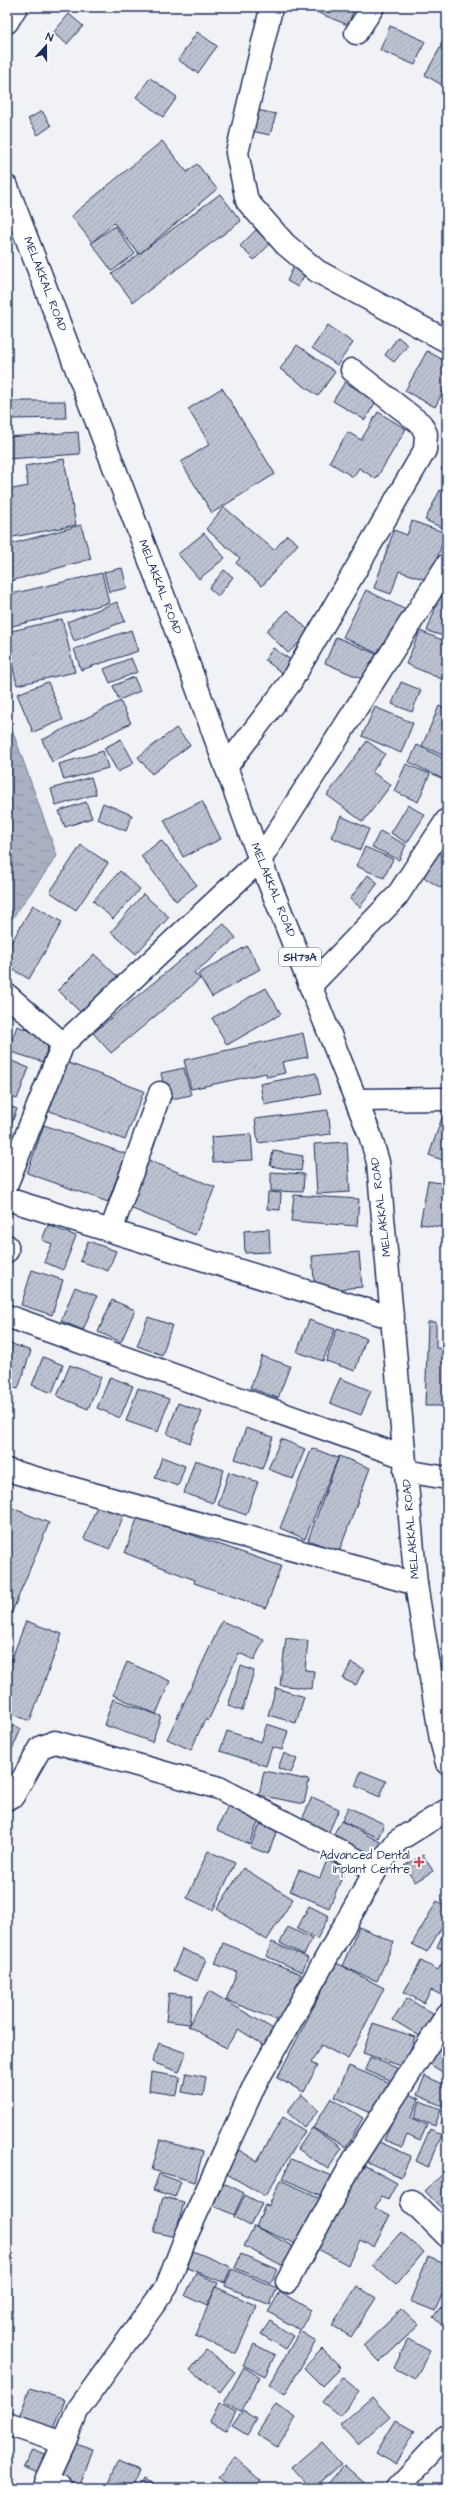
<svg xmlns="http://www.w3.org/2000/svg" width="454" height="2495" viewBox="0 0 454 2495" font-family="'Architects Daughter',sans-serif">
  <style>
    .water { fill: url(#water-ripples); stroke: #707c9a }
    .building { fill: url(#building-hatch); stroke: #1b2f5e }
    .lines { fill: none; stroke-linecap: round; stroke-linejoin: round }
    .minor-casing { stroke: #1b2f5e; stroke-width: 25 }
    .major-casing { stroke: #1b2f5e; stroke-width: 25 }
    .minor { stroke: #fff; stroke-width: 22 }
    .major { stroke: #fff; stroke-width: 22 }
    .poi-dot { fill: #d1495b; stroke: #fff; stroke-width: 1.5 }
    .labels { text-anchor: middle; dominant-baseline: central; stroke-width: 4; stroke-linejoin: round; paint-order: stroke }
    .shield { fill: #fff; stroke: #5f6d8e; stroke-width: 1 }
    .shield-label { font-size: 11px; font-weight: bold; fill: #1b2f5e }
    .street-label { font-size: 12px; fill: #1b2f5e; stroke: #fff }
    .poi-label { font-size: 12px; fill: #1b2f5e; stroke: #fff; text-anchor: end }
  </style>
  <defs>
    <pattern id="water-ripples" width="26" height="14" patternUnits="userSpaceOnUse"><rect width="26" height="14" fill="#a8b0c2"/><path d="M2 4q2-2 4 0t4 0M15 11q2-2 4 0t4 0" fill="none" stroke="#8890a1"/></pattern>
    <pattern id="building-hatch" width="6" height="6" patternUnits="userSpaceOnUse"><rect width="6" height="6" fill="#bcc2d0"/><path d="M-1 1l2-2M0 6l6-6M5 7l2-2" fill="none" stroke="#a1a7b5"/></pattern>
  </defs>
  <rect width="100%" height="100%" fill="#f1f2f5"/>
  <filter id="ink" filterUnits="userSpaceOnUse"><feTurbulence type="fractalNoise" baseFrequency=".025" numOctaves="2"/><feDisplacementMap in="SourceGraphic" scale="8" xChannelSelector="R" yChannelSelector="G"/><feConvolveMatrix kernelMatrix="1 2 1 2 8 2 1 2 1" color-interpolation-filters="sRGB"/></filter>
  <g filter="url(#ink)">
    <path class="water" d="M7,715L57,856L7,926Z"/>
    <path class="building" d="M304,7H355L348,25Z
      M69,14L83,26L67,44L53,33Z
      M390,26L425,41L415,65L380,50Z
      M197,32L217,46L198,73L178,60Z
      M447,34V50L440,46Z
      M440,48L447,52V88L425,75Z
      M150,78L177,97L163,117L136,97Z
      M257,110L276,114L270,135L251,131Z
      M42,111L51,126L38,135L28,119Z
      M162,141L187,172L197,164L217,189L139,254L114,223L92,242L71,216Z
      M220,194L241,221L133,302L112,274Z
      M115,226L135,254L112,271L91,243Z
      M256,230L270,244L254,260L240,246Z
      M294,266L306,272L298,287L287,281Z
      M328,325L353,343L337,365L312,348Z
      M398,337L408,345L394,362L385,355Z
      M297,345L335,372L318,396L280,369Z
      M427,351L447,362V384L435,407L405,391Z
      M345,382L376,401L365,420L333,401Z
      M222,388L275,474L212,513L181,462L210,444L188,409Z
      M11,401H65L66,418L11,419Z
      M378,412L406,429L376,479L359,468L353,477L329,462L348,432L361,440Z
      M78,432L80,454L7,459V437Z
      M447,458V473L441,470Z
      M64,459L76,525L8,538L7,490L28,486L25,466Z
      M440,490L447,493V530L425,520Z
      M224,507L274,550L287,535L298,544L262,586L236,563L240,558L206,529Z
      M412,521L446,533L429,581L399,571L391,594L374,588L394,530L407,535Z
      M81,525L91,559L7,582V545Z
      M204,533L225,558L199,579L178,554Z
      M122,568L127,588L109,592L104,572Z
      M224,570L233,577L218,596L209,588Z
      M102,573L109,603L8,627L7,595Z
      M366,590L406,610L383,656L343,637Z
      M440,595L447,597V637L427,631Z
      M117,602L125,621L74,641L67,622Z
      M288,610L310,632L288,653L266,631Z
      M62,619L75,672L17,685L7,642V632Z
      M131,630L138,651L81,670L74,649Z
      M420,631L447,642L446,681L406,664Z
      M336,637L381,656L369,682L325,663Z
      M273,648L291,660L282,673L265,660Z
      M131,658L137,672L110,683L104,669Z
      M134,677L140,691L119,700L113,686Z
      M48,682L63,720L33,732L17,694Z
      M401,682L421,690L412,712L392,704Z
      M120,701L131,723L52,762L42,740Z
      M439,706L447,710V757L422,746Z
      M375,707L413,723L401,753L362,736Z
      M176,728L190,745L152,774L138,757Z
      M121,739L134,763L118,772L104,748Z
      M367,741L385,754L372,772L391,785L363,822L327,795Z
      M417,745L447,760V781L409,762Z
      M103,751L108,768L64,780L59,764Z
      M406,764L430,774L418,802L394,791Z
      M91,777L96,794L56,806L51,789Z
      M202,801L221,839L183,857L164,820Z
      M86,802L92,818L65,827L59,811Z
      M103,803L132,815L126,831L97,819Z
      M408,805L425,815L407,843L391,833Z
      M341,816L369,829L360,850L331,837Z
      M380,831L406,845L399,860L372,847Z
      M161,840L197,885L176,901L141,856Z
      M81,845L108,863L76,910L50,892Z
      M365,847L393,859L384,878L356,866Z
      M438,848L447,854V878L441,888L420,875Z
      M120,871L140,889L113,919L93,901Z
      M368,875L378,883L360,907L350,899Z
      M143,894L169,917L136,954L111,932Z
      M33,905L62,922L29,979L7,966V950Z
      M224,924L236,938L194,973L200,979L111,1053L93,1033Z
      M247,946L260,969L212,997L198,974Z
      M94,954L120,979L83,1015L58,990Z
      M266,988L281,1014L227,1045L212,1018Z
      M17,1026L51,1038L43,1062L8,1051Z
      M303,1033L308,1057L282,1062L285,1073L267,1077L266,1073L191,1089L184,1060Z
      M7,1059L29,1068L17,1099L7,1095Z
      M66,1062L144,1091L125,1140L47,1110Z
      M184,1068L191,1095L167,1100L161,1073Z
      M316,1073L321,1094L264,1105L260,1084Z
      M7,1105L17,1109L7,1136Z
      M445,1109H447V1162L429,1155Z
      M328,1110L331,1134L258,1143L255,1119Z
      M44,1125L126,1154L108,1202L27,1173Z
      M251,1134L253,1160L213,1162L211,1137Z
      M347,1142L350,1192L317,1194L314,1144Z
      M273,1151L303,1156L301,1171L270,1166Z
      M143,1158L215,1187L195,1235L123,1205Z
      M271,1172L304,1174L303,1192L271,1191Z
      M428,1181L447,1184V1228L420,1224Z
      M268,1192L281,1193L280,1210L267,1209Z
      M294,1195L359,1199L357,1226L291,1221Z
      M48,1225L76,1236L63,1270L44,1262L52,1244L42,1240Z
      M269,1229L270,1252L245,1253L244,1231Z
      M88,1241L116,1251L108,1271L80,1261Z
      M359,1252L362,1287L315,1291L312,1256Z
      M32,1270L63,1280L52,1315L21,1305Z
      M75,1287L97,1296L83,1330L61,1321Z
      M112,1300L135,1310L121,1342L98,1332Z
      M148,1317L172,1325L162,1355L137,1346Z
      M309,1320L335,1329L323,1361L297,1352Z
      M428,1322H436V1348L447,1349V1406H425Z
      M337,1328L366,1338L355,1371L326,1361Z
      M7,1342L31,1351L18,1389L7,1386Z
      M262,1356L290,1366L278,1398L250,1388Z
      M43,1357L63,1365L52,1393L32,1385Z
      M70,1365L101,1377L88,1409L57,1396Z
      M110,1377L133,1386L120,1418L97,1408Z
      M340,1378L371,1391L361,1415L330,1403Z
      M138,1388L169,1399L158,1432L126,1421Z
      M178,1403L202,1412L190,1443L167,1434Z
      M246,1428L273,1437L262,1469L235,1459Z
      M281,1439L305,1449L293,1479L268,1469Z
      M312,1448L338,1458L305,1539L280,1528Z
      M339,1456L370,1468L339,1552L308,1540Z
      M162,1457L185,1466L178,1486L155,1478Z
      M195,1460L224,1470L213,1503L184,1493Z
      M229,1472L258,1482L246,1515L218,1505Z
      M99,1501L125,1512L110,1549L84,1539Z
      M7,1506L49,1523L7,1624Z
      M138,1516L281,1566L266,1608L194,1583L195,1580L125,1553Z
      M26,1621L62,1634L30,1721L7,1712V1671Z
      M222,1621L264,1640L254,1660L239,1653L208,1721L205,1719L191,1750L167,1739Z
      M286,1638L308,1641L305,1670L314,1671L312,1689L280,1685Z
      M127,1662L170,1681L156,1714L113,1695Z
      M351,1663L364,1669L356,1685L343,1679Z
      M241,1666L254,1671L242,1711L228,1706Z
      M276,1688L304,1697L296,1723L268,1715Z
      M113,1699L161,1716L152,1742L104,1725Z
      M7,1723L21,1729L7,1761Z
      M267,1724L288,1731L282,1750L272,1747L266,1766L220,1751L227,1731L261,1742Z
      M284,1753L297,1759L291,1773L278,1768Z
      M264,1771L309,1780L304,1804L259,1795Z
      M361,1771L386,1781L380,1797L355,1786Z
      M312,1797L339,1809L328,1834L301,1822Z
      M229,1803L261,1816L249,1844L217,1830Z
      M348,1807L384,1824L378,1838L342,1821Z
      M341,1821L384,1844L374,1864L330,1841Z
      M260,1824L277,1831L268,1854L250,1847Z
      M208,1851L235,1863L213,1910L187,1898Z
      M423,1855L433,1871L415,1882L404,1866Z
      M327,1860L346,1868L329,1908L290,1891L299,1870L320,1878Z
      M243,1868L293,1899L267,1940L217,1909Z
      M437,1901L447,1907V1918L427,1952L412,1944Z
      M309,1906L329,1916L317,1939L297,1929Z
      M447,1925V1951L437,1947Z
      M288,1927L312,1939L304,1955L280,1943Z
      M359,1927L394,1942L377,1981L342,1966Z
      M272,1942L308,1958L302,1972L266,1956Z
      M223,1943L301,1974L282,2022L226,2000L237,1972L215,1964Z
      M182,1949L206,1959L197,1981L173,1971Z
      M447,1954V1998L431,1990L424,2003L404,1992L421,1961L438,1970Z
      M336,1963L384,1988L348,2059L321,2045L311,2063L317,2066L304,2092L277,2078Z
      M209,1991L275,2030L265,2046L238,2029L226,2048L188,2026Z
      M169,1993L193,1996L189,2024L166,2021Z
      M407,1998L436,2016L423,2038L393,2020Z
      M373,2023L415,2037L404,2067L363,2053Z
      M447,2025V2075L425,2061Z
      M159,2043L186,2053L179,2072L152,2062Z
      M370,2057L402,2070L396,2083L365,2070Z
      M349,2066L392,2084L378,2116L335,2097Z
      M151,2072L180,2077L177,2095L149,2091Z
      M186,2073L206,2077L203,2096L182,2092Z
      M425,2076L447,2086V2095L442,2106L417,2095Z
      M405,2092L419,2099L411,2118L427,2125L420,2141L407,2135L402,2147L384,2140Z
      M301,2094L319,2110L304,2127L287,2112Z
      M331,2098L363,2118L346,2147L313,2128Z
      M420,2101L441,2109L435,2126L414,2118Z
      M447,2115V2127L441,2123Z
      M283,2117L305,2131L265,2196L225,2173L239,2150L257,2161Z
      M312,2128L342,2148L328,2169L298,2149Z
      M430,2129L442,2135L428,2167L416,2161Z
      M160,2140L203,2152L195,2182L152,2170Z
      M377,2141L411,2156L401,2177L367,2162Z
      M291,2159L336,2178L328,2198L283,2179Z
      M360,2163L397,2183L388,2200L381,2197L375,2208L390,2215L374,2247L360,2240L348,2265L316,2248Z
      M447,2170V2214L425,2191Z
      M159,2174L181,2182L175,2197L153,2190Z
      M280,2180L323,2199L303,2247L256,2227L265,2205L269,2206Z
      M224,2183L244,2193L234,2215L213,2205Z
      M245,2195L262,2204L250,2226L234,2217Z
      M163,2197L184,2202L175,2237L154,2232Z
      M254,2226L298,2249L287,2269L244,2246Z
      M401,2232L424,2252L396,2285L372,2265Z
      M193,2251L231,2267L225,2283L187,2268Z
      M241,2254L277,2269L271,2283L235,2268Z
      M428,2257L447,2265V2283L435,2311L410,2301Z
      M232,2269L277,2288L270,2305L225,2286Z
      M196,2273L218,2283L207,2306L185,2296Z
      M357,2286L376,2298L351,2337L332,2325Z
      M216,2287L257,2306L236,2354L195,2336Z
      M280,2292L311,2310L300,2330L268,2312Z
      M447,2301V2330L433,2317Z
      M402,2309L419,2325L380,2362L364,2345Z
      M270,2321L293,2336L285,2349L261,2334Z
      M300,2331L316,2341L285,2394L269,2384Z
      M408,2339L430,2351L415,2379L394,2368Z
      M254,2344L275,2355L265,2376L243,2365Z
      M322,2349L341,2367L322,2386L304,2368Z
      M206,2350L235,2372L220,2392L190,2370Z
      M244,2367L260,2377L240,2412L224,2403Z
      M342,2377L360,2392L340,2416L322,2402Z
      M30,2388L65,2400L53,2432L18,2420Z
      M372,2397L390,2417L358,2445L340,2425Z
      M219,2403L236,2412L227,2430L209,2421Z
      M276,2404L296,2418L277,2447L257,2434Z
      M243,2410L257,2419L247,2435L232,2426Z
      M396,2420L415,2431L395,2464L376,2453Z
      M321,2442L341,2464L314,2488H311L292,2467Z
      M75,2443L93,2449L79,2488L53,2480L59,2464L66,2466Z
      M32,2450L47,2456L41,2473L25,2466Z
      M235,2458L261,2481L254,2488H231L218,2477Z
      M118,2462L139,2471L132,2488H107Z
      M344,2465L370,2488H324Z
      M143,2479L160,2487V2488H139Z"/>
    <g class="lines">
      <g class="minor-casing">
        <path id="minor" d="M270,13L237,153L247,201L285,244L317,271L447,341
          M7,22L16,7
          M356,33L373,7
          M226,767L290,683L425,450L426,434L421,424L352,370
          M311,985L397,896L447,820
          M7,995L63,1044L260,860L447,565
          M357,1100L447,1099
          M7,1183L63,1044
          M7,1199L393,1318
          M111,1231L160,1093
          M7,1246V1251
          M7,1316L404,1457
          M7,1470L416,1584
          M405,1471L447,1478
          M7,1799L13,1796L41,1747L55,1742L219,1788L376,1870
          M412,2201L447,2236
          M287,2282L356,2156L447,2015
          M7,2424L64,2443L77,2411L167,2286L187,2234L255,2084L376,1870L397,1841L447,1810
          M61,2488L46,2482L64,2443
          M397,2488L447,2435"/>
      </g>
      <g class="major-casing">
        <path id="major" d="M7,187L165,600L260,860L370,1135L378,1162L416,1584L441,1740L447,1763"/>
      </g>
      <use href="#minor" class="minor"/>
      <use href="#major" class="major"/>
    </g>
  </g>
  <path class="poi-dot" d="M417 1856h4v4h4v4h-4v4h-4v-4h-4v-4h4z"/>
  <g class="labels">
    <rect class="shield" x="279" y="948" width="42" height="18" rx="3"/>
    <g class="shield-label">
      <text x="300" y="957">SH73A</text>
    </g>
    <g class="street-label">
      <text transform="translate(45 284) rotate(69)">MELAKKAL ROAD</text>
      <text transform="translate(160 587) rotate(69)">MELAKKAL ROAD</text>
      <text transform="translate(273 890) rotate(68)">MELAKKAL ROAD</text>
      <text transform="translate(381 1207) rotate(-97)">MELAKKAL ROAD</text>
      <text transform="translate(411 1529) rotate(-95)">MELAKKAL ROAD</text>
    </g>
    <g class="poi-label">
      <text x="410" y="1855">Advanced Dental<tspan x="410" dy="14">Inplant Centre</tspan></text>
    </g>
  </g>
  <rect width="454" height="2495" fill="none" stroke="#fff" stroke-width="24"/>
  <rect x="12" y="12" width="430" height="2471" fill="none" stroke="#1b2f5e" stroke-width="1.5" filter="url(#ink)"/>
  <g transform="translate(46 46) rotate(21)" stroke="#ffffff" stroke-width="3" paint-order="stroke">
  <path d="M0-3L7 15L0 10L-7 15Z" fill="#1b2f5e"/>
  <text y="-6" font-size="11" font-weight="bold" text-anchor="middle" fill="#1b2f5e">N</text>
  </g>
</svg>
